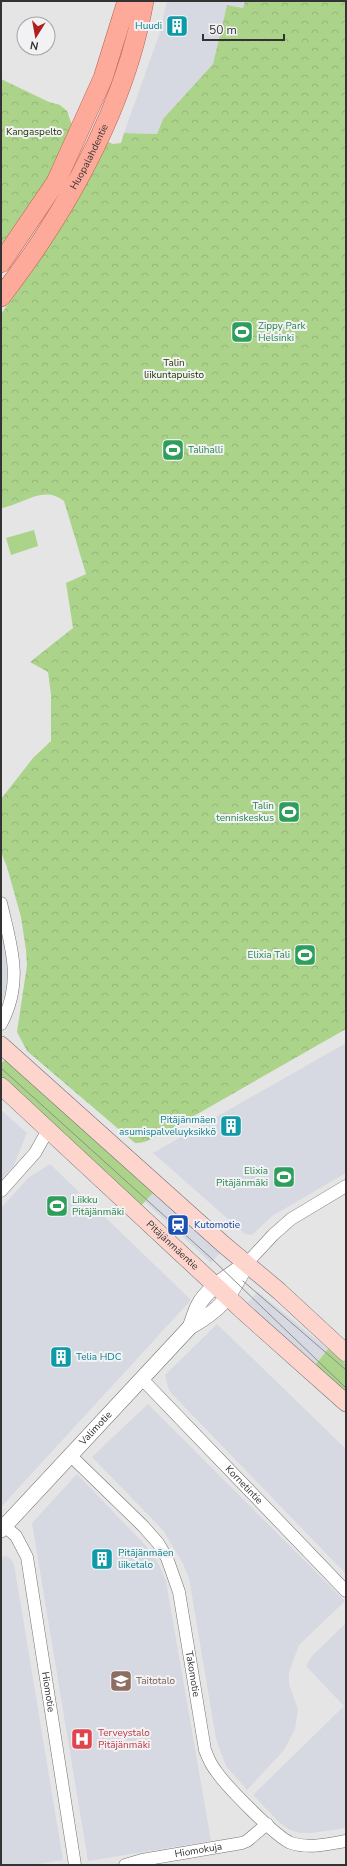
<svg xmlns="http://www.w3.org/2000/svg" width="347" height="1866" viewBox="0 0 347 1866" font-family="'Nunito Sans',sans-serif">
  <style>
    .built { fill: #d6d9e1 }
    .grass { fill: #abd48a }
    .forest { fill: url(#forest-crowns) }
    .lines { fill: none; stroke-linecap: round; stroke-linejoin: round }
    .minor-casing { stroke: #727274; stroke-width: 13 }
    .tertiary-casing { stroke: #727274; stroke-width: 16 }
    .secondary-casing { stroke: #727274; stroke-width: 18 }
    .primary-casing { stroke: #b65c4a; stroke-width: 20 }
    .minor { stroke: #fff; stroke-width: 12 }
    .tertiary { stroke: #fff; stroke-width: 15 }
    .secondary { stroke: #fed5cc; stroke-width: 17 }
    .primary { stroke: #fdaa9a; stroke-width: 19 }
    .tram { stroke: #8e8e8e; stroke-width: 1 }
    .labels { text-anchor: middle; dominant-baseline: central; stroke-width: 4; stroke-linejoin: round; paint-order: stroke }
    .culture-label { font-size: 10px; fill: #0d838f; stroke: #f2f2f4; text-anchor: end }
    .park-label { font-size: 10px; fill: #223b05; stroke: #f2f2f4 }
    .street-label { font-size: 10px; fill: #333; stroke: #f2f2f4 }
    .leisure-label { font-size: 10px; fill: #27864d; stroke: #f2f2f4; text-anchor: start }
    .transit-label { font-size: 10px; fill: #164399; stroke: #f2f2f4; text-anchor: start }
    .education-label { font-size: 10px; fill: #785e54; stroke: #f2f2f4; text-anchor: start }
    .health-label { font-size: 10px; fill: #be3a42; stroke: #f2f2f4; text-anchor: start }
  </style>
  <defs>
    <pattern id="forest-crowns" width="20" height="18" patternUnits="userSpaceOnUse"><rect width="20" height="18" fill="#abd48a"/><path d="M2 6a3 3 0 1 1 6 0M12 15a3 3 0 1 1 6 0" fill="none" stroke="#94b678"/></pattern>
  </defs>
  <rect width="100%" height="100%" fill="#e5e5e6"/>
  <path class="built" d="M167,1H245L243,8L227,5L213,64L163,119L157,134L124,133L159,35Z
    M1,926L9,973L8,986L1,1003Z
    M346,1043V1173L272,1216L252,1235L245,1234L153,1153Z
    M1,1110L27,1133L14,1165L1,1180Z
    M50,1164L191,1300L1,1507V1208L28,1178Z
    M154,1192L220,1253L211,1263L145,1202Z
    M258,1292L328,1349L315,1365L247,1303Z
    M217,1324L346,1449V1574L171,1393L168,1387L165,1375Z
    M148,1404L345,1601L299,1645L289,1672V1684L298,1709L295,1729L284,1750L247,1790L226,1766L216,1739L192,1596L189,1578L183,1564L163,1530L92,1457Z
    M77,1474L147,1547L158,1563L166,1581L211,1841L88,1861L32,1523Z
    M6,1556L11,1559L14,1564L63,1860L31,1865H1V1557Z
    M346,1623V1828L312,1833H300L290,1830L280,1823L253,1795L344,1706L306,1666L312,1656Z"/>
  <path class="grass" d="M34,530L38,546L11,555L6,538Z
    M7,1057L155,1191L140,1207L1,1079V1064Z
    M328,1349L346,1364V1399L315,1365Z"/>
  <path class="forest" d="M245,1H346V1029L164,1133C155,1137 144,1144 135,1143L27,1051L17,1032L27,965L26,950L21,917L7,867L1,852V799L33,758L51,741V695L48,672L30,662L73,628L66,583L86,574L64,501C43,484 23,505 1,508V314L38,263L106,141L113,144L121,143L124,133L157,134L163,119L213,64L227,5L243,8Z
    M1,79L49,102L60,105L67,111L72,125L74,127L25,221L1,252Z"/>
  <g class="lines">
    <g class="minor-casing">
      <g id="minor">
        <path d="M1,903C11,946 24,982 1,1024"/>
        <path d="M1,1191L35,1153L48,1130"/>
        <path d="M247,1263L273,1235L291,1219L346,1186"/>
        <path id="s1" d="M142,1379L346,1591"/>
        <path id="s2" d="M70,1455L143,1526L158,1543L167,1558L179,1592L205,1750C208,1758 211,1765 216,1771C226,1786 277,1838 291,1843C309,1849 328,1844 346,1841"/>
        <path id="s3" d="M1,1523L16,1536L27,1557L75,1865"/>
        <path id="s4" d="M125,1865L142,1860L242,1843L247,1841L267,1824"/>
      </g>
    </g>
    <g class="tertiary-casing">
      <g id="tertiary">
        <path d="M190,1327C193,1320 195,1312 198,1306C207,1288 229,1276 244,1265"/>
        <path id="s5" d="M1,1530L190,1327C225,1307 229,1297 247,1263"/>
      </g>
    </g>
    <g class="secondary-casing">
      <g id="secondary">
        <path d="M1,1045L223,1244L279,1291L346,1353"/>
        <path id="s6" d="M1,1086L245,1313L346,1403"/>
      </g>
    </g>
    <g class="primary-casing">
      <g id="primary">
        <path d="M1,263L56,182L103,78L127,1"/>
        <path id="s7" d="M1,297C16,277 31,257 45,235C91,164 129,85 144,1"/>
      </g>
    </g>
    <use href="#minor" class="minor"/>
    <use href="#tertiary" class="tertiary"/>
    <use href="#secondary" class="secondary"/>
    <use href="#primary" class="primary"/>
    <path class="tram" d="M1,1068L211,1258L346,1388
      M243,1281L346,1370"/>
  </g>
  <defs>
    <g id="building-square" transform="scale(1.15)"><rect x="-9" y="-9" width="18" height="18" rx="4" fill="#0f9aa8" stroke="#f2f2f4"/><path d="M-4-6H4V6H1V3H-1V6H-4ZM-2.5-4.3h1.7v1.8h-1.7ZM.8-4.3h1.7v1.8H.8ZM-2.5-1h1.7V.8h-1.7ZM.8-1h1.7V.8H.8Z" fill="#fff"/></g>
    <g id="stadium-square" transform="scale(1.15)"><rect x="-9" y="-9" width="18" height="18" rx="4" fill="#2e9e5b" stroke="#f2f2f4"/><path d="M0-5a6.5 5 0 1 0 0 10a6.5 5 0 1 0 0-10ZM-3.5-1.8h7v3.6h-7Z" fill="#fff"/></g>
    <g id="station-square" transform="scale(1.15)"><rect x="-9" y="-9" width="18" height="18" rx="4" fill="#1a4fb4" stroke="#f2f2f4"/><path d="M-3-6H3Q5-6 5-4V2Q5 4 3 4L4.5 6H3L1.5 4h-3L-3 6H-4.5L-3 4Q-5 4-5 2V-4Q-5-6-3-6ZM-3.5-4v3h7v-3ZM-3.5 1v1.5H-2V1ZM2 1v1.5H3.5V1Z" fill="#fff"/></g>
    <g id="school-square" transform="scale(1.15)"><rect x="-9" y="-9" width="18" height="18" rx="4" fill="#8d6e63" stroke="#f2f2f4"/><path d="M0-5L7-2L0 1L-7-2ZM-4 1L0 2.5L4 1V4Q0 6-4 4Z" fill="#fff"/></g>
    <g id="hospital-square" transform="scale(1.15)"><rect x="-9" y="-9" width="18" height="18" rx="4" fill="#e0444e" stroke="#f2f2f4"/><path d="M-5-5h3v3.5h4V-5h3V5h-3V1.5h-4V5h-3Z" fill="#fff"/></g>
  </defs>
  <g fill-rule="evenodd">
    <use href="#building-square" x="177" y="26"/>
    <use href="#stadium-square" x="242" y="332"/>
    <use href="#stadium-square" x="173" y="450"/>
    <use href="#stadium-square" x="289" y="812"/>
    <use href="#stadium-square" x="305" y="955"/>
    <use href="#building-square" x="231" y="1126"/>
    <use href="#stadium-square" x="284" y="1177"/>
    <use href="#stadium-square" x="57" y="1206"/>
    <use href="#station-square" x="178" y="1225"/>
    <use href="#building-square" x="61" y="1357"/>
    <use href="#building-square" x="102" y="1559"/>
    <use href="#school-square" x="121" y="1681"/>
    <use href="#hospital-square" x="82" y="1739"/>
  </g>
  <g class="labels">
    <g class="culture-label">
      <text x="162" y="26">Huudi</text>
      <text x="216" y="1120">Pitäjänmäen<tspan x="216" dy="12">asumispalveluyksikkö</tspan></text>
      <text x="76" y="1357" text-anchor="start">Telia HDC</text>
      <text x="118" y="1553" text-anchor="start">Pitäjänmäen<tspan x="118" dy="12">liiketalo</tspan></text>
    </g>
    <g class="park-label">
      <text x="34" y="132">Kangaspelto</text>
      <text x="174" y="363">Talin<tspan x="174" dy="12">liikuntapuisto</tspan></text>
    </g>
    <g class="street-label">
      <text stroke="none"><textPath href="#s7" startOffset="166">Huopalahdentie</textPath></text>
      <text stroke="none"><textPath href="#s6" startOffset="234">Pitäjänmäentie</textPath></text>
      <text stroke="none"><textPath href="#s5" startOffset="139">Valimotie</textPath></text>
      <text stroke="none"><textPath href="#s1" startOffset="147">Kornetintie</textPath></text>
      <text stroke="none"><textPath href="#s2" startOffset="261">Takomotie</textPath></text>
      <text stroke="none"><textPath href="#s3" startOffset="180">Hiomotie</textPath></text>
      <text stroke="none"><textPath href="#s4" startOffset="75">Hiomokuja</textPath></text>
    </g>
    <g class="leisure-label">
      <text x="258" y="326">Zippy Park<tspan x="258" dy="12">Helsinki</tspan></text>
      <text x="188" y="450">Talihalli</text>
      <text x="274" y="806" text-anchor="end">Talin<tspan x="274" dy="12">tenniskeskus</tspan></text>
      <text x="290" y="955" text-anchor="end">Elixia Tali</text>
      <text x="268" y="1171" text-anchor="end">Elixia<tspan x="268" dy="12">Pitäjänmäki</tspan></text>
      <text x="72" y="1200">Liikku<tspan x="72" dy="12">Pitäjänmäki</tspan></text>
    </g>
    <g class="transit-label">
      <text x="194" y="1225">Kutomotie</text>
    </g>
    <g class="education-label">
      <text x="136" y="1681">Taitotalo</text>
    </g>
    <g class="health-label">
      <text x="98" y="1733">Terveystalo<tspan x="98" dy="12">Pitäjänmäki</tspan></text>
    </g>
  </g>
  <rect width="347" height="1866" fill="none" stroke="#333333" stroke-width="4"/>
  <g transform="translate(36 36) rotate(191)"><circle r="19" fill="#f2f2f4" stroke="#a6a6a7"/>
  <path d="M0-3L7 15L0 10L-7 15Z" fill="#b01f1b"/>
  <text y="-6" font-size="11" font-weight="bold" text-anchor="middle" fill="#333333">N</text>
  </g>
  <path d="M203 34v6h81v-6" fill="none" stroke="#333333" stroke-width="2"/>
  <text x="209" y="34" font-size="12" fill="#333333" stroke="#f2f2f4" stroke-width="3" paint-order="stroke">50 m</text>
</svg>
